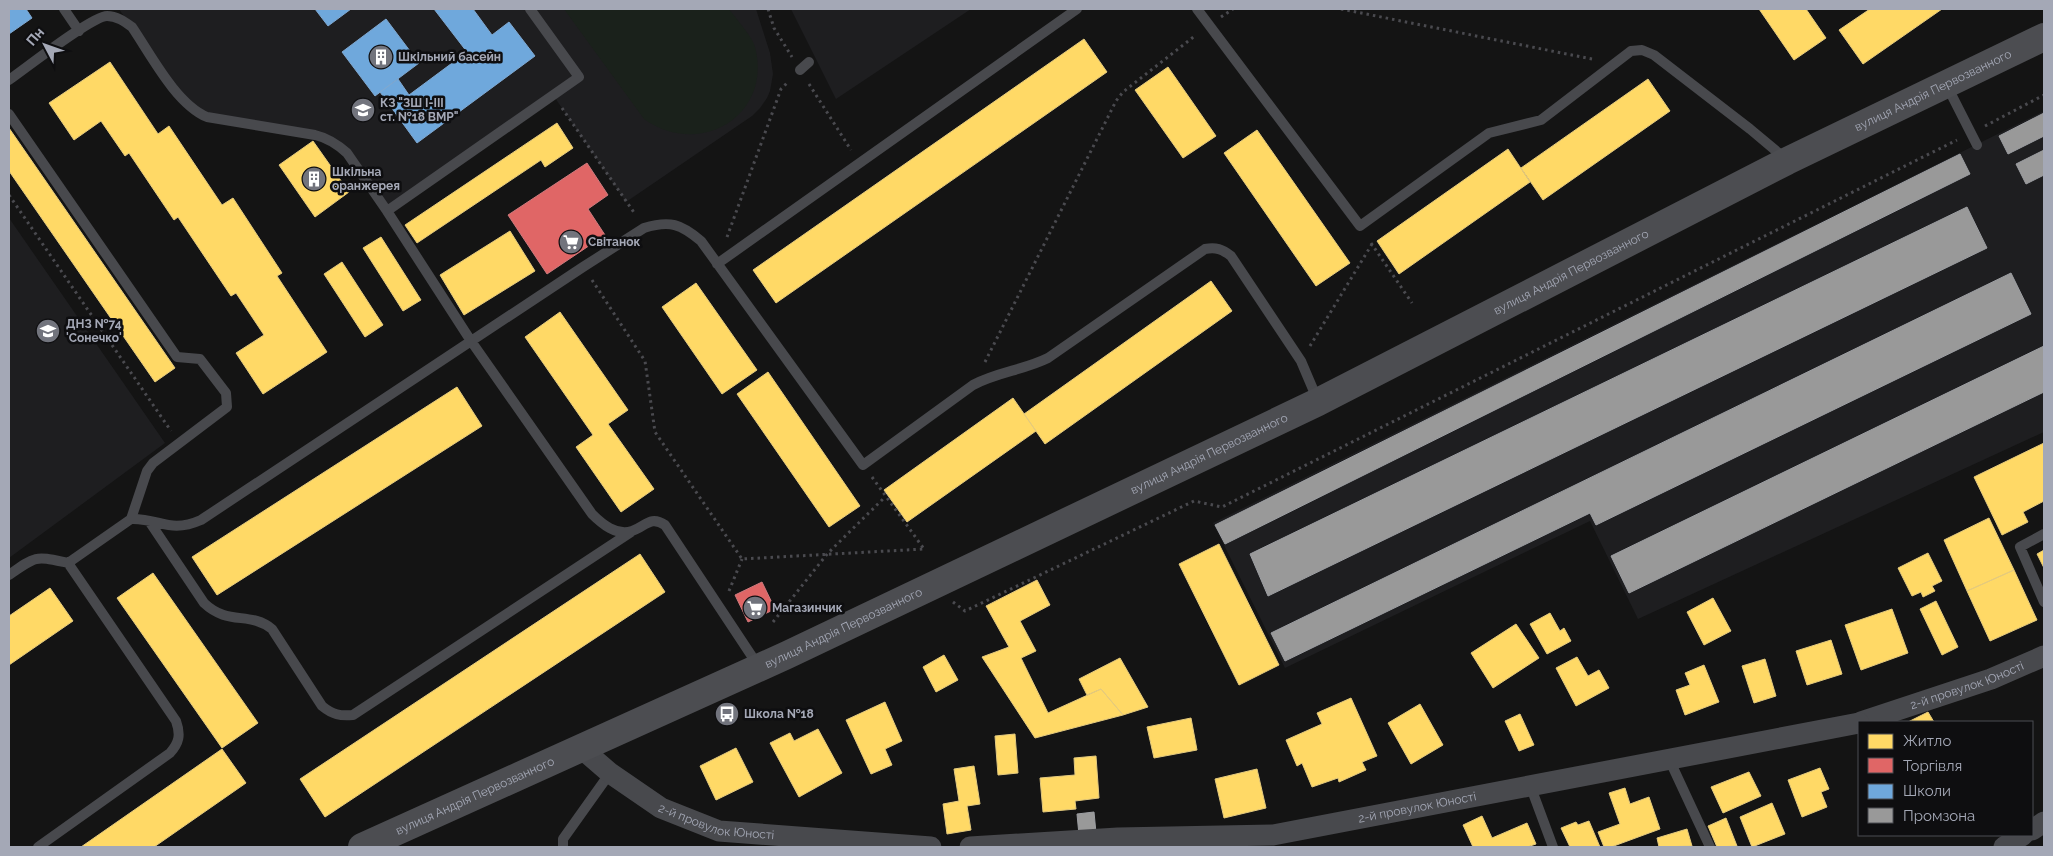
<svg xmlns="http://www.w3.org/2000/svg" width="2053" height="856" viewBox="0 0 2053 856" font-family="Raleway,sans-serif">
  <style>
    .built { fill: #1e1e20 }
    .green { fill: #1a211b }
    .homes { fill: #ffd966; stroke: #e4ca7e }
    .shops { fill: #e06666; stroke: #ce7a7e }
    .schools { fill: #6fa8dc; stroke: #7fa8d1 }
    .industry { fill: #999; stroke: #9c9ea2 }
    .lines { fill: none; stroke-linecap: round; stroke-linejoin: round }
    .path { stroke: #4a4a4f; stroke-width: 3; stroke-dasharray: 2.5 4; stroke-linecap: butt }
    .lane { stroke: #48494d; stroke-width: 10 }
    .street { stroke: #48494d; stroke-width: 21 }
    .secondary { stroke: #4c4d51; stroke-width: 28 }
    .labels { text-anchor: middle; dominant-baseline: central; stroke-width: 5; stroke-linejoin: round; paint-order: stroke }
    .poi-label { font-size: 12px; font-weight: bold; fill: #a4a8b6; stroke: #0e0e10; text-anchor: start }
    .street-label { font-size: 12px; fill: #a4a8b6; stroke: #0e0e10 }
  </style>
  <rect width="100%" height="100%" fill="#141414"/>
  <path class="built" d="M119,9H756L770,53L773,74L770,91L767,98L760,108L752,116L626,202L553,95L387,211L339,145L207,117L180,98Z
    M791,9H971L836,99Z
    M2044,111V432L1638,619L1590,521L1285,668L1213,523Z
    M9,218L165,443L9,558Z"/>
  <path class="green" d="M564,9H729C736,19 752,36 755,47C773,115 700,159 644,119Z"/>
  <path class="homes" d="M1759,9H1806L1826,38L1794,60Z
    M1870,9H1942L1863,64L1839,30Z
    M1084,39L1107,72L776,303L753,270Z
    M110,62L158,134L169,126L222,205L233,198L282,273L277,276L327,352L263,394L236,353L264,335L236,293L231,296L178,217L174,220L129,153L125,156L101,121L74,140L49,103Z
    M1168,67L1216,136L1183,158L1135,90Z
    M1648,79L1670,111L1543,200L1521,168Z
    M557,123L573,148L545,167L541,160L417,243L405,225Z
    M9,128L175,368L155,382L9,171Z
    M1257,130L1350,263L1316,286L1224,153Z
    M313,141L349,192L315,217L279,165Z
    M1508,149L1530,182L1399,274L1377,241Z
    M510,231L535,271L464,315L440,275Z
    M381,237L421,300L403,311L363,248Z
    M342,262L383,325L365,337L324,274Z
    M1211,281L1232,311L1045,444L1024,414Z
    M696,283L757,370L722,394L662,307Z
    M560,312L628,410L608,424L654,489L621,512L576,447L593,435L525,337Z
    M768,372L860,506L829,527L737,394Z
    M457,387L482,426L217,595L192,557Z
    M1013,398L1036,431L907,522L884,490Z
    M2044,443V501L2023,512L2028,522L2002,535L1974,477Z
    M1989,518L2014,570L1967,591L1944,540Z
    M1219,544L1279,665L1239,685L1179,564Z
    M2044,550V568L2037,554Z
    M1928,553L1942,581L1932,586L1935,591L1923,597L1921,592L1912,596L1898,568Z
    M640,554L665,592L325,817L300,779Z
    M2014,570L2037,620L1990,641L1967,591Z
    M153,573L258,723L222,748L117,598Z
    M1037,580L1050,605L1020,621L1036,651L1021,658L1048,713L1101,689L1123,715L1035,738L982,657L1009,647L986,606Z
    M50,588L73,621L9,665V616Z
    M1713,598L1731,631L1704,645L1687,612Z
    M1936,601L1958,647L1942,655L1920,609Z
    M1892,609L1908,653L1861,670L1845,625Z
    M1550,613L1560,631L1564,628L1571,641L1547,654L1530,624Z
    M1516,624L1539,658L1493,688L1471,653Z
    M1831,640L1842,674L1807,685L1796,651Z
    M944,655L958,680L936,692L923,667Z
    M1577,657L1588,676L1599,670L1609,688L1576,706L1556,668Z
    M1120,658L1148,707L1123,715L1101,689L1087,695L1079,679Z
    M1765,659L1776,696L1754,703L1742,666Z
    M1704,665L1719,702L1685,715L1676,690L1690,685L1685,673Z
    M1351,698L1377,756L1362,762L1366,770L1339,782L1338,778L1312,787L1302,763L1297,766L1286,740L1322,724L1317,713Z
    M885,702L902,741L885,749L892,765L871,774L846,720Z
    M1420,704L1443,745L1411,764L1388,723Z
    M1928,712L1934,722H1908Z
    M1520,714L1534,745L1519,751L1505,721Z
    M1191,718L1197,750L1154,758L1147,727Z
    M818,729L842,773L799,797L770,743L790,733L794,741Z
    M1015,734L1018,773L998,775L995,736Z
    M736,748L753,782L716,800L700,766Z
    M222,749L246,783L154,847H81Z
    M1096,756L1099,798L1075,801L1076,809L1043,812L1040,778L1075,775L1074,758Z
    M974,766L980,804L967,806L971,830L947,834L943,804L959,801L954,769Z
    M1820,768L1829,789L1821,792L1827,807L1802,817L1788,780Z
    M1257,769L1266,808L1224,818L1215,779Z
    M1749,772L1761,796L1723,813L1711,787Z
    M1625,788L1630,804L1649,797L1660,829L1611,847H1604L1598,832L1620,824L1609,793Z
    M1772,803L1785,834L1752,847L1740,817Z
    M1482,816L1492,838L1527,823L1536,844L1527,847H1473L1463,825Z
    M1726,818L1737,846L1717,847L1708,826Z
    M1589,821L1600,847H1570L1561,828L1576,822L1578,825Z
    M1687,829L1692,846L1659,847L1657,838Z"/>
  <path class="shops" d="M587,163L608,195L588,209L605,235L547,274L508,215Z
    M762,582L775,609L748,622L735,595Z"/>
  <path class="schools" d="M9,9H26L32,18L9,34Z
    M315,9H351L328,26Z
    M434,9H473L492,35L509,22L535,56L417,143L380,92L398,79L409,95L467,52Z
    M386,19L419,63L375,96L342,52Z"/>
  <path class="industry" d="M2044,113V136L2008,154L1999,136Z
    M2044,150V175L2026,184L2016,164Z
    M1960,154L1970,174L1225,544L1215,525Z
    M1967,207L1987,248L1268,596L1250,554Z
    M2011,273L2031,314L1596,525L1590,513L1285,661L1271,633Z
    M2044,346V392L1629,593L1611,556Z
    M1094,812L1096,833L1079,835L1077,814Z"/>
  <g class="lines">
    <path class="path" d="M768,9L774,28L792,57
      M1341,9L1592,59
      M1221,17L1233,9
      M809,84L851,150
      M562,108L635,214
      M1985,126L2044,95
      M9,195L171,431
      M727,237L781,89L789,81
      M1371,243L1412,303
      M592,280L645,361L655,432L742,559L924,549
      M1310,346L1372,244
      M985,362L1116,101L1123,92L1196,35
      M872,477L924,549
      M729,591L742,559
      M953,602L965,611L1194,501L1222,507L1957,140
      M773,622L828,553L885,497"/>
    <path class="lane" d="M64,9L79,31
      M1197,9L1360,226L1489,133L1541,120L1631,51L1642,50L1654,55L1750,129L1787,160
      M800,70L809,62
      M9,80C25,69 92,16 107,16C117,16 125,22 132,27C151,55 176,104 207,117L315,135C328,138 337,144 347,153L387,211L471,341L592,514C602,524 616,536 632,531C645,527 650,515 665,525L759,667
      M1947,86L1977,145
      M9,114L177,357L200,359L226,393L227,407L153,463L147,471L131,519
      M387,211L579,77L530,9
      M717,264L1077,9
      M149,521L204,603C228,626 250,611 272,629L322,706C333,715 340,716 353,715L631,532
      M2044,534L2020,547L2044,602
      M9,575C37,555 35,556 68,563L131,519C160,518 169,534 201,520L583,267L644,228C670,220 681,224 701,241L863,465L973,385C997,372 1024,370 1048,358L1205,249C1216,247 1222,249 1231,256L1301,361L1318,401
      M1669,759L1710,847
      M1530,785L1553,847
      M38,847L170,753C179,743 181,735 176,721L68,563
      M563,847V839L610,773"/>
    <g class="street">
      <path id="s1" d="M1861,722L1991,679L2044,656"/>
      <path id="s2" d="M581,748L610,773L661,808L719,831L931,847"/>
      <path d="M2032,830L2044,822"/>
      <path id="s3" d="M970,847L1118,838L1273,835L1859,723"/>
      <path d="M2004,847L2023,835"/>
    </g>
    <path class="secondary" id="s4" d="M362,847L787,655L1318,402L1787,161L2044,37"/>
  </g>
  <defs>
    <g id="building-disc" transform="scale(1.25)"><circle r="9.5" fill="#72747d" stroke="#0e0e10"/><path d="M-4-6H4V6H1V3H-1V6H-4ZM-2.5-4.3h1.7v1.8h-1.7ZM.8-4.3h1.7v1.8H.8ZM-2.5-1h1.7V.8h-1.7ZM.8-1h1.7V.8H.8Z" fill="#fff"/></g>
    <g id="school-disc" transform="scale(1.25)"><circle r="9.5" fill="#72747d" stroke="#0e0e10"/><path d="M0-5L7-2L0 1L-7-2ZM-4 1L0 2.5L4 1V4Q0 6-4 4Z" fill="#fff"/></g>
    <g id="supermarket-disc" transform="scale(1.25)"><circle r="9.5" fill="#72747d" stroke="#0e0e10"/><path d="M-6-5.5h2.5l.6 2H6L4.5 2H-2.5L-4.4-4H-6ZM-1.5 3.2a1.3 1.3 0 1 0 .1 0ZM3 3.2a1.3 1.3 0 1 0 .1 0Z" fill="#fff"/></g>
    <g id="bus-disc" transform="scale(1.25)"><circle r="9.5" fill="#72747d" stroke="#0e0e10"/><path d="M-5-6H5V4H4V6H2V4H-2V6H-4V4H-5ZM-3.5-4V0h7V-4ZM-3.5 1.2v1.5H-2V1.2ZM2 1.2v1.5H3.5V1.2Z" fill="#fff"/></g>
  </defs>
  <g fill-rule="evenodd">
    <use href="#building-disc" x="381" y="57"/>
    <use href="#school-disc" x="363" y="110"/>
    <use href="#building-disc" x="314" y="179"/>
    <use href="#supermarket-disc" x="571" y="242"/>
    <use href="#school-disc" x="48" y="331"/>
    <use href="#supermarket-disc" x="755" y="608"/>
    <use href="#bus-disc" x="727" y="714"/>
  </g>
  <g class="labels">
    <g class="poi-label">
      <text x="398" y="57">Шкільний басейн</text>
      <text x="380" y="103">КЗ "ЗШ І-ІІІ<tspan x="380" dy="14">ст. №18 ВМР"</tspan></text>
      <text x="332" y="172">Шкільна<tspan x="332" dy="14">оранжерея</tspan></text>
      <text x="588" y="242">Світанок</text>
      <text x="66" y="324">ДНЗ №74<tspan x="66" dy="14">'Сонечко'</tspan></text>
      <text x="772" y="608">Магазинчик</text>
      <text x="744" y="714">Школа №18</text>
    </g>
    <g class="street-label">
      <text stroke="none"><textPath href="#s4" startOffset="1744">вулиця Андрія Первозванного</textPath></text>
      <text stroke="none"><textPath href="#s4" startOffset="1339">вулиця Андрія Первозванного</textPath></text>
      <text stroke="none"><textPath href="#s4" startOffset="934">вулиця Андрія Первозванного</textPath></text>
      <text stroke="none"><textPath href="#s4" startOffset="529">вулиця Андрія Первозванного</textPath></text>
      <text stroke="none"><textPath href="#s1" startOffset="112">2-й провулок Юності</textPath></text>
      <text stroke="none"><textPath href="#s4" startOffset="124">вулиця Андрія Первозванного</textPath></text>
      <text stroke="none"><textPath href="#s3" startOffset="450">2-й провулок Юності</textPath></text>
      <text stroke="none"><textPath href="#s2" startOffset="158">2-й провулок Юності</textPath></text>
    </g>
  </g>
  <rect width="2053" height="856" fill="none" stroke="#a4a8b6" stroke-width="20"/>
  <rect x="1858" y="721" width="175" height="115" fill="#0e0e10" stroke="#4a4c52"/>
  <rect x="1868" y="734" width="25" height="15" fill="#ffd966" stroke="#4a4c52"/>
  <text x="1903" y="746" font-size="15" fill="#a4a8b6">Житло</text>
  <rect x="1868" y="758" width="25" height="15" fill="#e06666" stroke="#4a4c52"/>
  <text x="1903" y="771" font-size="15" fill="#a4a8b6">Торгівля</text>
  <rect x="1868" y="784" width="25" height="15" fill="#6fa8dc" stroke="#4a4c52"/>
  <text x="1903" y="796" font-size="15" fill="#a4a8b6">Школи</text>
  <rect x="1868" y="808" width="25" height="15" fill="#999999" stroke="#4a4c52"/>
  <text x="1903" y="821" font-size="15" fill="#a4a8b6">Промзона</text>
  <g transform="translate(45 45) rotate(311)" stroke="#0e0e10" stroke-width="4" paint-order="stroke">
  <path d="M0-4L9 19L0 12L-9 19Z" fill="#a4a8b6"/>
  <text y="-8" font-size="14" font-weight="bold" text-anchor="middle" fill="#a4a8b6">Пн</text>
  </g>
</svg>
